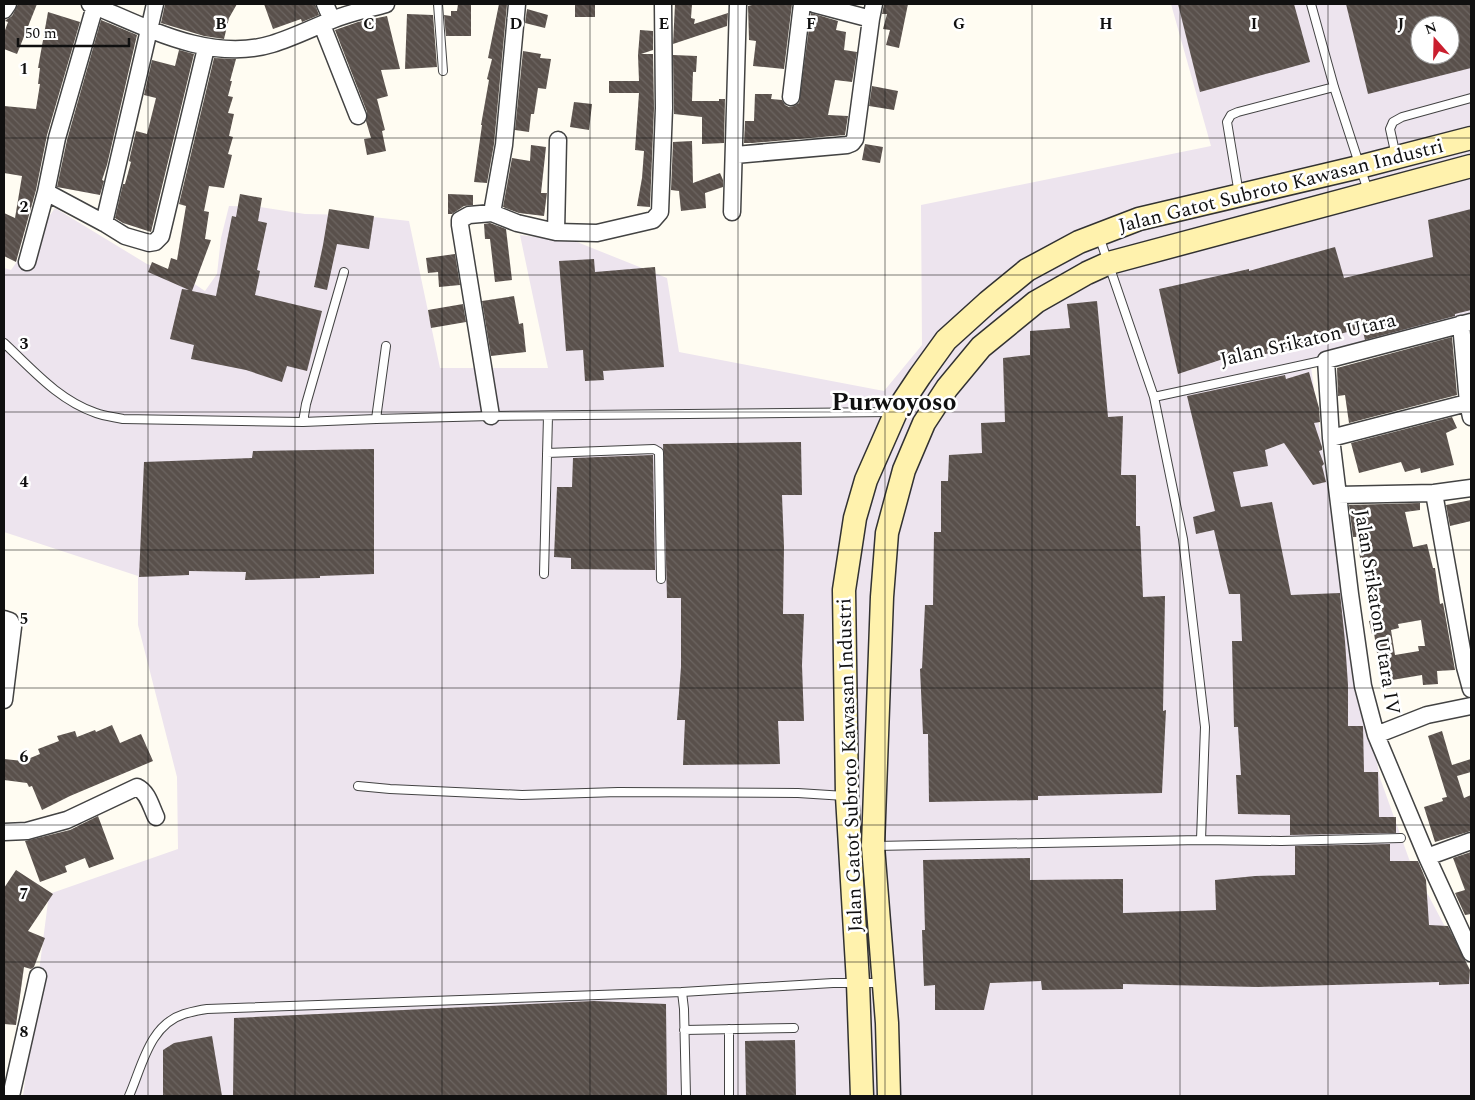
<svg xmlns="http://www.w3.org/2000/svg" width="1475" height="1100" viewBox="0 0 1475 1100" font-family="Spectral,serif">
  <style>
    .industrial { fill: #ede4ee; fill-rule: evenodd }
    .building { fill: url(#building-back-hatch); fill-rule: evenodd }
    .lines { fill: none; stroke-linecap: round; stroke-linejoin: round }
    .lane-casing { stroke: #434343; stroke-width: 10 }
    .street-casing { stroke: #434343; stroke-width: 19 }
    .secondary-casing { stroke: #323232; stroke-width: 25 }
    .lane { stroke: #fff; stroke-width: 8 }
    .street { stroke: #fff; stroke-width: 16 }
    .secondary { stroke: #fff2ad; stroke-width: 22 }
    .grid { fill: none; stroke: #101010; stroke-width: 1; stroke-opacity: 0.55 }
    .labels { text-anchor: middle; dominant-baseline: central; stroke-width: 5; stroke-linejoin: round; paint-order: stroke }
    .street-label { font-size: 20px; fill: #101010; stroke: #fff }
    .district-label { font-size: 25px; font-weight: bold; fill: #101010; stroke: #fff }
    .grid-label { font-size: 16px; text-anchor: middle; font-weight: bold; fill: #101010; stroke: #fff; stroke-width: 5; stroke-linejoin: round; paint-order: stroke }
  </style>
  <defs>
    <pattern id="building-back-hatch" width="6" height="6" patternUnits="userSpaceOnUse" patternTransform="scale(1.25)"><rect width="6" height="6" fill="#59504b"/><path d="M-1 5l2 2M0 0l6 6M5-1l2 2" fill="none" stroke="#6c6561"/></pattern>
  </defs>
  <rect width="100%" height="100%" fill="#fffcf2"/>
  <path class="industrial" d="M1171,4H1471V318L1310,360L1328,489L1346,598L1380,778L1409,859L1459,953L1471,980V1096H23L49,894L178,849L177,777L138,625V576L4,532V268L11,270L55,208L147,264L184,277L205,291L217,274L221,238L229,206L260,207L305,214L355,215L409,221L440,368H548L520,235L577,242L667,278L679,352L884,391L922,345L921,205L1211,146ZM1420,25H1450V55H1420Z"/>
  <path class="building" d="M18,4H37L17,54L4,49V33L8,22L5,21L6,20L12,16Z
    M165,4H237L229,18L224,39L204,36L161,23Z
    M264,4H315L319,15L302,22L301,19L273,29Z
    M458,4H471V36H446L444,15L451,16V11H457Z
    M499,4H507L494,144L487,183L474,182L482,125H481L489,80L487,79L492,59L488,58Z
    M575,4H595V17H575Z
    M675,4H692L691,18L695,19L694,24L728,13L727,26L673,44Z
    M756,4H792L784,69L753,66L756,41L749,40L748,6Z
    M884,4H908L899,48L886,45L890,30L883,29L887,14H882Z
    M1178,4H1294L1310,62L1200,92Z
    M1346,4H1471V68L1368,94ZM1420,25H1450V55H1420Z
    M527,9L548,15L545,28L525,23Z
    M48,12L80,22L47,135L36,190L16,262L4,256V213L15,218L22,176L4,173V106L36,109L40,84H38L40,68H38Z
    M811,13L838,21L836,30L846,32L844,50L857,52L852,82L835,80L828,115L848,116L845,135L752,143H744L745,121H754L755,94H772L771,99L782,100L785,105L789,107L794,106L799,103Z
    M407,14L433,15L437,67L405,69Z
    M387,16L400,69L381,70L388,96L377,99L385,130L382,131L386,151L367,155L364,139L371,138L366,121L367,112L335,30L358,22Z
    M101,20L137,35L107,165L102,180L104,181L100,195L57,187L67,140Z
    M640,30L653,31V50L641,54H653L654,108L650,207L637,206L642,178L644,151L635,150L639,93H609V81H639L638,55Z
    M179,50L194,54L151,232L123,223L115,218L123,184H125L131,162L129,161L136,131L147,134L156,98L144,95L152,60L175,66Z
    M523,51L541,54L540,58L551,59L546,89L538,88L534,114H531L529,132L515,130Z
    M673,55L697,56L696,72H693L692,101H719V99H725L724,143L702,144V117L674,114Z
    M214,58L236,59L230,81H232L228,96L233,97L228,113L234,114L229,136L233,137L228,154L232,155L224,188L209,186L204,211L209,212L205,239L211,240L192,291L216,296L232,216L236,217L240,194L262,198L258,221L267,223L257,270L260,271L255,295L322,311L307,371L287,366L282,382L246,370L191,359L194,345L170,339L182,289L189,290L148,272L152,262L168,269L171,258L177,260L186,206L179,204Z
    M872,86L898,91L894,110L869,106Z
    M574,102L592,104L589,130L570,127Z
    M692,141L693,183L720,173L723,180V187L705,193L706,208L681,211L679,191L671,190L673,142Z
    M865,144L883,147L880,163L862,160Z
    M531,145L546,147L541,193H547L544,216L519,213L503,207L512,158L530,161Z
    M448,194L473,195V205L464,206L452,214H448Z
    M329,209L374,216L369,249L337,244L327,290L314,287L323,245Z
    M1471,209V310L1455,314V316L1365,340L1362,328L1270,353L1227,363L1226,358L1178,374L1159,289L1249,269V271L1335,247L1344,278L1433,257L1428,220Z
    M490,223L506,229L512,280L495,282L490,239H485L484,224Z
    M455,254L460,285L439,287L438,272L428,273L426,258Z
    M594,259L595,272L655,267L664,367L603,371L604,380L585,381L583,350L566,351L559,261Z
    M514,296L519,324L523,323L526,352L491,356L482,301Z
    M1097,301L1108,417L1123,416L1121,475H1136V526H1140L1143,597L1165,596L1163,711L1166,710L1162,793L1038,796V800L929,802L928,734H923L920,669L922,668L925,605H933L934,532H941V481H948L949,455L982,453L981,423L1005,422L1003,358L1030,355V331L1070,328L1067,304Z
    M463,304L466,322L431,328L428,310Z
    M1452,337L1457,395L1349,423L1345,395L1338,396L1337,368Z
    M1309,372L1319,408L1320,422L1314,423L1322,447V450L1319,451L1324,464L1322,466L1326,482L1313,485L1284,443L1265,450L1268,466L1233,472L1241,507L1272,502L1291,595L1340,593L1345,641L1348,685V726H1363L1364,772H1378L1379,817H1396V833L1290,835V815L1238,814L1236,775H1241L1238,727H1234L1232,641H1242L1240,594H1229L1214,530L1196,534L1193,517L1215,511L1187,396L1285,375L1286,379Z
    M1452,417L1457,428L1446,433L1454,465L1421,473L1420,468L1405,472L1401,462L1359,473L1351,443Z
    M801,442L802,495H782L784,547L783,614H804L802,665L804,721H778L780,764L683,765L685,720H677L681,667V598H667L663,444Z
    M374,449V574L320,576V578L245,580L246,572L189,571V575L139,577L144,462L252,458L253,451Z
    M652,455H653L655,570L571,569V558L554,557L557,487H572L573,458Z
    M1471,500V521L1450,526L1446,505Z
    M1420,503V510L1405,512L1413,547L1427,544L1433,568H1435L1440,604L1443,603L1455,670L1437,671L1438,684L1423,685L1422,675L1386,681L1381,652L1377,653L1374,633L1372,634L1369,621L1374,620L1362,557L1360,558L1357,537H1353L1349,505ZM1421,620L1425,646H1418L1419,651L1395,655L1391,630L1399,628L1398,624Z
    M112,725L120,743L141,734L153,761L70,796L42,810L32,786L29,787L27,783L4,780V759L23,761L40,754L38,749L59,741L57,736L75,731L77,737L95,730L96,732Z
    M1442,731L1452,765L1471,759V772L1457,776L1464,798L1471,795V831L1435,842L1424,807L1443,801L1442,798L1447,797L1428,736Z
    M98,816L114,859L89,868L85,858L65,866L67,872L40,882L25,841L70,830Z
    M1390,844V861H1418L1426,880L1429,925L1448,926L1470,970L1469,984L1439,985V982L1258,987L1123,984V989L1042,990L1041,981L990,983L984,1010H935V985L924,986L922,930H925L923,860L1030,858V880L1123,879V913L1216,910L1215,880L1255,876L1295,875V846Z
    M1471,852V914L1465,915L1455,893L1465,890L1453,858Z
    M16,870L53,894L28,931L45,938L34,967L31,969L24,967L16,1025L4,1024V888Z
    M594,1001L666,1004L667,1096H233L234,1018Z
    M212,1036L222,1096H163V1050L174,1043Z
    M795,1040L796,1096H746L745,1041Z"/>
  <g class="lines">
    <g class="lane-casing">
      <path id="lane" d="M438,4L443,71
        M1311,4L1334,87L1368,191
        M1396,156L1390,129L1393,122L1402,117L1471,98
        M1239,194L1227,122L1231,115L1238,112L1334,87
        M4,343C32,369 58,400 96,413C104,416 114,417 123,419L303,422L376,419L491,416L893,412
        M1154,397L1326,360
        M376,419L386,346
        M303,422L306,404L344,272
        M547,453L654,449L659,452L661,579
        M544,574L548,416
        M358,786L390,789L522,795L618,792L798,793L845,796
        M1201,840L1281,841L1401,838
        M875,846L1201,840L1205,727L1183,539L1154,397L1099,236
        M729,1029V1096
        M684,1030L794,1028
        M129,1096C142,1067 149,1025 184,1014C191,1012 199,1010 207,1009L682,992
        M686,1096L684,1009L682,992L833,983H882"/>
    </g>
    <g class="street-casing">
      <path id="street" d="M90,4C146,27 210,63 272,44C292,38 312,28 332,20C349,13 368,9 386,4
        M325,4L332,20
        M814,4L871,19
        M95,6L57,138L46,192L104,223L125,236L149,243L155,242L161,236L206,48
        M4,10L8,4
        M322,25L358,116
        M791,97L802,4
        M735,155L847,145L852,143L855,139L871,19L874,4
        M732,212L738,4
        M492,213L504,145L517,4
        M104,223L155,4
        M556,232L558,140
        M27,262L46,192
        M1471,322L1326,360L1331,438L1350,594L1363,686L1376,735L1427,857L1471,953
        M1461,324L1468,403L1471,417
        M491,416L460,225V220L469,215L492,213L517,223L556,232L597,233L653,220L660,212L664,108L663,4
        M1331,438L1471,402
        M1434,493L1465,667L1471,689
        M1338,495L1434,493L1471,488
        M4,619L10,621L13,627L4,700
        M1376,735L1427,715L1471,706
        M4,832L27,831L67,820L137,787C148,792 151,807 156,817
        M1427,857L1471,841
        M11,1096L38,976"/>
    </g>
    <g class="secondary-casing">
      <path id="secondary" d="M862,1096L858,983L847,796L844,590L855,518L866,480L896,412L920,376L946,340L988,302L1027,270L1079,242L1139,219L1359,167L1471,138
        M889,1096L887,1023L873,846L882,597L887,533L904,470L924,423L947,388L981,347L1036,302L1087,273L1109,263L1471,166"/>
    </g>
    <use href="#lane" class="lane"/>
    <use href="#street" class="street"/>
    <use href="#secondary" class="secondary"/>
  </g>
  <path class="grid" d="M148,4V1096M295,4V1096M442,4V1096M590,4V1096M738,4V1096M885,4V1096M1032,4V1096M1180,4V1096M1328,4V1096M4,138H1471M4,275H1471M4,412H1471M4,550H1471M4,688H1471M4,825H1471M4,962H1471"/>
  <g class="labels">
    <g class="street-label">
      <text transform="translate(1281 186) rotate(-14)">Jalan Gatot Subroto Kawasan Industri</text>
      <text transform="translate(1308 340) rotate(-13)">Jalan Srikaton Utara</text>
      <text transform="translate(1377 612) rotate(81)">Jalan Srikaton Utara IV</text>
      <text transform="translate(850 765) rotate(-92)">Jalan Gatot Subroto Kawasan Industri</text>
    </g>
    <g class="district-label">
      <text x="894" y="403">Purwoyoso</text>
    </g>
  </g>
  <g class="grid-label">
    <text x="221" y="29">B</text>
    <text x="369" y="29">C</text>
    <text x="516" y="29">D</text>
    <text x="664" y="29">E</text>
    <text x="811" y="29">F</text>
    <text x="959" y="29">G</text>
    <text x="1106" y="29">H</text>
    <text x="1254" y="29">I</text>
    <text x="1401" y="29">J</text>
    <text x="24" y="74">1</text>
    <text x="24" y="212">2</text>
    <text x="24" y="349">3</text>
    <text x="24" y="487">4</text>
    <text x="24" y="624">5</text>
    <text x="24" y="762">6</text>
    <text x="24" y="899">7</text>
    <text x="24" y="1037">8</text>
  </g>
  <rect width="1475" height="1100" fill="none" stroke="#101010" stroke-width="10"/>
  <g transform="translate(1435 40) rotate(340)"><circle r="24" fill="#ffffff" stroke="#9f9f9f"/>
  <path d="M0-4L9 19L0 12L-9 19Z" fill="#ca1e2e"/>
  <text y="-8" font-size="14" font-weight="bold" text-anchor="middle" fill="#101010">N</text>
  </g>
  <path d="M18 38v8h111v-8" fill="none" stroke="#101010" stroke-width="2.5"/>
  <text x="25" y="38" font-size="15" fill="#101010" stroke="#ffffff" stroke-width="4" paint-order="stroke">50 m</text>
</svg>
